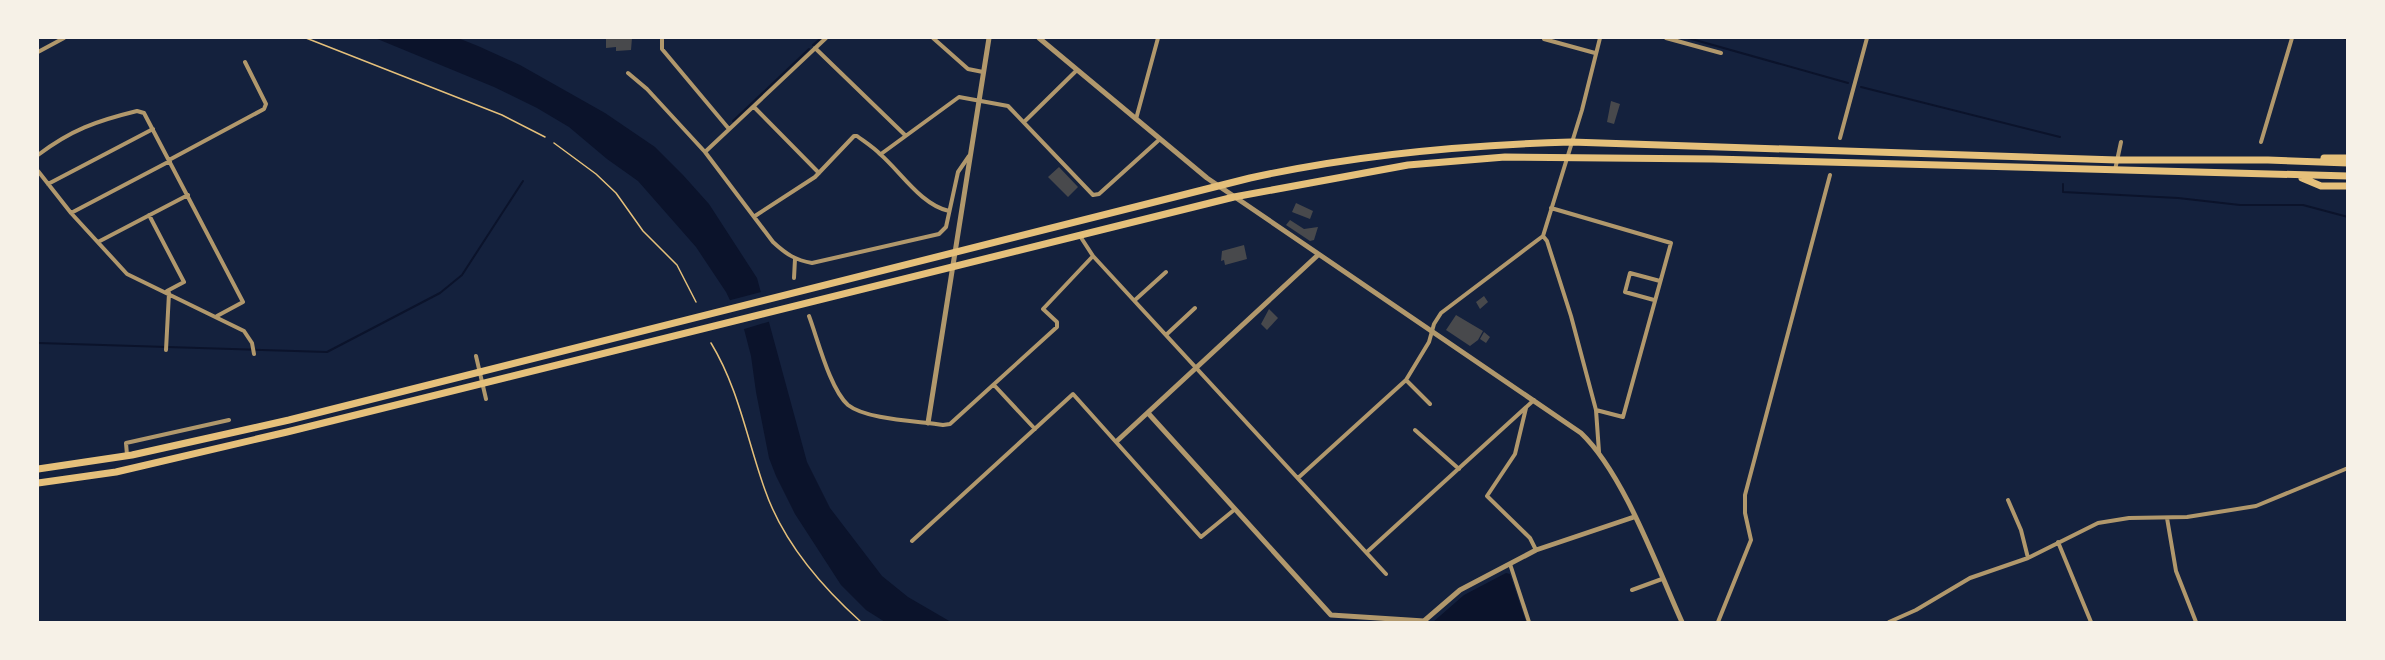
<svg xmlns="http://www.w3.org/2000/svg" width="2385" height="660" viewBox="0 0 2385 660" font-family="Roboto,sans-serif">
  <style>
    .water { fill: #0b132b }
    .pier { fill: #14213d }
    .lines { fill: none; stroke-linecap: round; stroke-linejoin: round }
    .stream { stroke: #0b132b; stroke-width: 2 }
    .building { fill: #48494c }
    .path { stroke: #e5c07b; stroke-width: 1.5 }
    .minor { stroke: #b1986c; stroke-width: 4 }
    .tertiary { stroke: #b1986c; stroke-width: 5 }
    .trunk { stroke: #e5c07b; stroke-width: 7 }
  </style>
  <rect width="100%" height="100%" fill="#14213d"/>
  <path class="water" d="M375,38H458L478,46L520,65L605,113L655,147L683,175L709,204L757,278L807,462L830,508L882,576L908,597L951,622H885L866,610L841,585L795,514L776,476L769,458L756,392L751,356L744,329L726,292L696,247L638,181L607,159L569,127L537,108L494,87Z
    M1506,573L1510,574L1526,622H1433L1464,595Z"/>
  <path class="pier" d="M765,291L771,321L741,330L727,301Z"/>
  <g class="lines">
    <path class="stream" d="M1688,38L1848,83
      M2343,38L2348,40
      M813,45L821,38
      M1861,87L2060,137
      M733,121L809,49
      M2063,184V192L2178,198L2240,205H2303L2348,217
      M38,343L327,352L440,293L462,275L523,181"/>
  </g>
  <path class="building" d="M606,38H632L631,50L616,51V47L606,48Z
    M1611,101L1620,104L1614,124L1607,122Z
    M1059,167L1078,187L1068,197L1048,177Z
    M1296,203L1313,211L1310,219L1292,212Z
    M1290,220L1304,229L1318,227L1314,240L1310,241L1286,225Z
    M1244,245L1247,259L1225,265L1224,260L1221,261L1222,251Z
    M1484,296L1488,302L1480,309L1476,302Z
    M1269,309L1278,318L1267,330L1261,324Z
    M1456,315L1483,331L1478,340L1470,346L1446,330Z
    M1484,332L1490,337L1486,343L1480,339Z"/>
  <g class="lines">
    <path class="path" d="M306,38L502,115L545,137
      M554,143L596,174L616,193L643,231L677,265L696,302
      M711,343C739,389 747,440 765,490C783,542 821,586 861,622"/>
    <path class="minor" d="M662,38V49L729,129
      M933,38L968,69L983,72
      M1666,38L1721,53
      M1544,39L1595,53
      M815,48L905,135
      M38,52L64,38
      M628,73L647,89L705,152L773,242C786,254 795,260 812,263L939,234L946,227L958,172L969,156
      M754,107L819,173
      M1136,119L1158,38
      M1024,122L1077,70
      M1840,138L1867,38
      M2261,142L2292,38
      M705,152L826,38
      M881,154L959,97L1008,106L1093,195L1099,194L1160,139
      M38,155C71,130 96,121 137,111L144,113L243,302L217,316
      M169,160L264,109L266,104L245,62
      M2115,170L2121,142
      M38,171L71,213L127,274L244,331L252,343L254,354
      M48,184L153,129
      M1551,208L1671,243L1623,417L1596,410
      M71,213L170,161
      M149,215L184,282L167,291
      M755,216L815,177L854,136H857C865,142 873,147 880,154C901,172 921,205 949,211
      M1080,236L1093,256L1386,574
      M1543,236L1547,241L1571,316L1596,410L1599,452
      M98,242L188,195
      M794,278L795,259
      M1135,300L1166,272
      M1654,300L1625,292L1630,273L1660,281
      M809,316C818,340 830,389 848,405C867,420 919,421 943,425L950,424L1057,327V322L1043,309L1093,256
      M1167,334L1195,308
      M166,350L169,293
      M476,356L486,399
      M1406,380L1430,404
      M994,385L1035,429
      M1526,408L1515,454L1487,496L1530,538L1536,550
      M1415,430L1459,469
      M127,455L126,443L229,420
      M1298,478L1406,380L1429,342L1434,324L1441,313L1543,236L1582,110L1600,38
      M2008,500L2021,530L2028,558
      M2167,518L2176,571L2196,622
      M912,541L1073,394L1201,537L1234,510
      M2058,542L2091,622
      M1367,552L1534,400
      M1510,564L1529,622
      M1632,590L1662,579
      M1718,622L1751,540L1745,513V495L1830,175
      M1889,622L1916,610L1970,578L2028,558L2098,523L2129,518L2187,517L2256,506L2348,468"/>
    <path class="tertiary" d="M1039,38L1207,178L1581,433C1624,474 1657,567 1682,622
      M1148,413L1331,615L1424,621L1460,590L1536,550L1634,517
      M928,423L989,38
      M1117,441L1318,255"/>
    <path class="trunk" d="M2324,158H2348
      M2302,178L2321,186H2348
      M38,469L132,455L289,420L1250,178C1354,155 1464,145 1571,142L2117,160H2268L2348,163
      M38,483L116,472L287,432L1234,197L1408,165L1505,157L1713,159L2348,176"/>
  </g>
  <rect width="2385" height="660" fill="none" stroke="#f6f1e7" stroke-width="78"/>
</svg>
